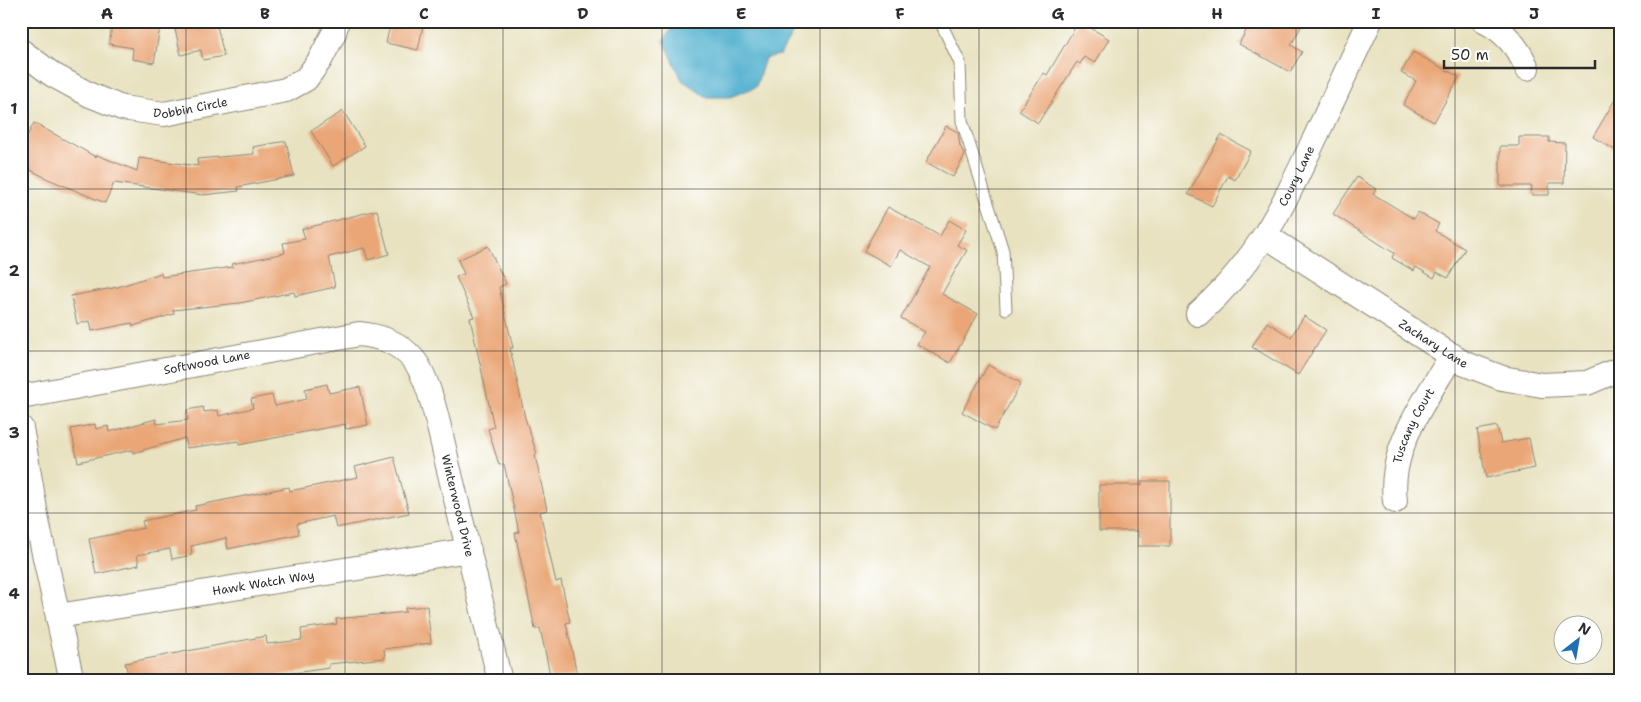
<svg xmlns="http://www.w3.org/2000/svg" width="1641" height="702" viewBox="0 0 1641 702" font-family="'Shantell Sans',sans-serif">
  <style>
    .water { fill: #4eaecd; stroke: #3c6c7c }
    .building { fill: #eaa676 }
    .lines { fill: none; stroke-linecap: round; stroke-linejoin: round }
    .lane-casing { stroke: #8a8676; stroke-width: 13 }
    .street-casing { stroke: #8a8676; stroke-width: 26 }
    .lane { stroke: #fff; stroke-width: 11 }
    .street { stroke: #fff; stroke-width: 24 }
    .grid { fill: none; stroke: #2b2b2b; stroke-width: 1; stroke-opacity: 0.55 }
    .labels { text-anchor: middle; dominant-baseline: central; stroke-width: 4; stroke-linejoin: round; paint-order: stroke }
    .street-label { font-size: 12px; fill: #2b2b2b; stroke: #fff }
    .neatline { fill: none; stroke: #2b2b2b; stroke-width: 2 }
    .grid-label { font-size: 16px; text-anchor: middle; font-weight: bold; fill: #2b2b2b }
  </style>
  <rect width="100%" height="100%" fill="#fff"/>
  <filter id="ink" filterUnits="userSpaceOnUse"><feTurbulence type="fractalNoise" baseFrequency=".02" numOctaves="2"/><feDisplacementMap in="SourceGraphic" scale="10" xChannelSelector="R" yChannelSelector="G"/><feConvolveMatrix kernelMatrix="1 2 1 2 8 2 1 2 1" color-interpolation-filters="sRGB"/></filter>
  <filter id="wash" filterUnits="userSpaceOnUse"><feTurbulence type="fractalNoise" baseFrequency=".0096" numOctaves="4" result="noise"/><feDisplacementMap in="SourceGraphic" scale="20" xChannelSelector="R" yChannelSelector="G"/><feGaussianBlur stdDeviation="1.12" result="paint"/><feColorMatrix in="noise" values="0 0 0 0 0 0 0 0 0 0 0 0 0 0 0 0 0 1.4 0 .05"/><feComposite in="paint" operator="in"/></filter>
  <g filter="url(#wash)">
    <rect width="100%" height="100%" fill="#e8e2c0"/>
    <path class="water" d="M675,21H806L793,33L780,55L765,58L756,87L730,97H706L682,80L664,41Z"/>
    <g id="blocks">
      <path class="building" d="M113,21H161L154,63L132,59L133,48L109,44Z
        M173,21H216L224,56L203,60L201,50L181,55Z
        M391,21H424L418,50L386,43Z
        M1079,21L1109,39L1095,63L1084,57L1080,64L1077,62L1038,123L1019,111L1044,73L1047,75Z
        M1251,21H1304L1291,45L1302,52L1290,72L1239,44Z
        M1413,52L1459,77L1434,122L1403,105L1416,81L1401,73Z
        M1620,91V153L1593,137Z
        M343,111L365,146L333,166L311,131Z
        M34,123L96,157L97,155L137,171L139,158L198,166L197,159L254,154L253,147L286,141L294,176L238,187L239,191L203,195L114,183L105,203L48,179L21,165V147Z
        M946,126L958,132L960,146L965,155L953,177L926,162Z
        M1221,135L1251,151L1235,180L1228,176L1212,206L1188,194Z
        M1519,137H1549V142L1565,143L1564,183H1549V195H1531L1532,186H1500V146H1519Z
        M1357,177L1376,189L1373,194L1414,219L1418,212L1439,224L1435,231L1465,249L1448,278L1437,272L1434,278L1416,267L1414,271L1392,258L1394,253L1333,214Z
        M888,207L940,236L949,220L966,230L957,245L967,250L942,294L978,314L950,363L917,344L925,332L901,318L930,267L900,250L891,266L864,251Z
        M377,210L389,254L368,260L364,248L329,257L335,287L295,296L294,292L240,303L173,310L174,314L133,326L132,323L92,331L90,321L77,324L71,296L118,287L161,273L162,277L233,267L232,264L285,253L283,243L305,239L302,229Z
        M488,246L506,284L499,287L513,348H510L525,418L537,454L535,455L547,510L540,512L556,582L561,580L570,622L566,623L577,674L551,679L540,628L535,629L515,533L519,532L504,464L499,465L488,429L494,427L470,318L474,317L456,277L464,274L458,260Z
        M1304,316L1326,330L1298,375L1252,347L1267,322L1291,337Z
        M988,365L1021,383L995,430L962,412Z
        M327,384L329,393L360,387L368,425L346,429L345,424L239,445V441L187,448L185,438L133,453L132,450L78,462L71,429L95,424L96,429L108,426L109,432L156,419L157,424L188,420L187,410L203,407L204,412L218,410L219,416L253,408L251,399L272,395L275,406L307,399L305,389Z
        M1497,426L1501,443L1529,438L1535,468L1486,478L1477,430Z
        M394,457L409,513L336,528L333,516L297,524L299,534L228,549L226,538L191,546L192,555L172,559L170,549L137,555L139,565L96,574L89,539L144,528L142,521L196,510L195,506L289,487L290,491L358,477L355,467Z
        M1142,481H1170V546H1138V531H1099V485H1142Z
        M427,606L431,643L384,649L385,658L329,664V668L273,676V681H130L125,663L266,636L267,644L302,640L301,629L337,624L336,619L406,612L405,608Z"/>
    </g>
  </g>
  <g filter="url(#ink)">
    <use href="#blocks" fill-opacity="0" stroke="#8a8676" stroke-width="1"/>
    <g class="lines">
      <g class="lane-casing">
        <path id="lane" d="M940,21L960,63L962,121L1003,251L1006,309"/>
      </g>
      <g class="street-casing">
        <g id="street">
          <path d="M1484,21C1505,31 1518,47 1527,68"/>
          <path id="s1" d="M21,51L53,75L90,95L122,108L164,114L286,90L306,79L320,60L334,33L337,21"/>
          <path id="s2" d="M1266,236L1463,363L1502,378L1542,385L1587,383L1620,369"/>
          <path id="s3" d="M1198,314C1258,260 1281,210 1315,138C1333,99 1352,60 1370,21"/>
          <path id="s4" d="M21,397L359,334C380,336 398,342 413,359C431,379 442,442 449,470C466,540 483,611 500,681"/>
          <path d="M21,428L37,521L72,681"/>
          <path id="s5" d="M1395,501C1388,448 1426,400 1452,355"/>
          <path id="s6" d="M58,616L469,550"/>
        </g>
      </g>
      <use href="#lane" class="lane"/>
      <use href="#street" class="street"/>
    </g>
  </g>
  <path class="grid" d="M186,21V681M345,21V681M503,21V681M662,21V681M820,21V681M979,21V681M1138,21V681M1296,21V681M1455,21V681M21,189H1620M21,351H1620M21,513H1620"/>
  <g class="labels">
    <g class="street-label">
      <text stroke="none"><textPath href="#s1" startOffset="186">Dobbin Circle</textPath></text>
      <text stroke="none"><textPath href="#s3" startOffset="171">Coury Lane</textPath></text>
      <text stroke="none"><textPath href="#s2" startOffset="199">Zachary Lane</textPath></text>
      <text stroke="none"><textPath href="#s4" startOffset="189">Softwood Lane</textPath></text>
      <text stroke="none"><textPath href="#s5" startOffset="79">Tuscany Court</textPath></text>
      <text stroke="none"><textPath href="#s4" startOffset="559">Winterwood Drive</textPath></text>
      <text stroke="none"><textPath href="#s6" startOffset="208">Hawk Watch Way</textPath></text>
    </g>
  </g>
  <rect width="1641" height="702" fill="none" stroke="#fff" stroke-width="55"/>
  <g transform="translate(1578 640) rotate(31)"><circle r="24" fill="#ffffff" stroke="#aaaaaa"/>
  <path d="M0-4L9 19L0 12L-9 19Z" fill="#1f6fb2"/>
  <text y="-8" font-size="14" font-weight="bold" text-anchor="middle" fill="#2b2b2b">N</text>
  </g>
  <path d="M1444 60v8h151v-8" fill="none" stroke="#2b2b2b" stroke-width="2.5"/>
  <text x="1451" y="60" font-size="15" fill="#2b2b2b" stroke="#ffffff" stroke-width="4" paint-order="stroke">50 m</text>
  <rect x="28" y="28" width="1586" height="646" class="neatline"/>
  <g class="grid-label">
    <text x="107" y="19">A</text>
    <text x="265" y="19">B</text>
    <text x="424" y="19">C</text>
    <text x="583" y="19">D</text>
    <text x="741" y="19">E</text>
    <text x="900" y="19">F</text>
    <text x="1058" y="19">G</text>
    <text x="1217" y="19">H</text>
    <text x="1376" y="19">I</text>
    <text x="1534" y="19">J</text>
    <text x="14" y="114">1</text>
    <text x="14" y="276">2</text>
    <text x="14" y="438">3</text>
    <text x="14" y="599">4</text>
  </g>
</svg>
